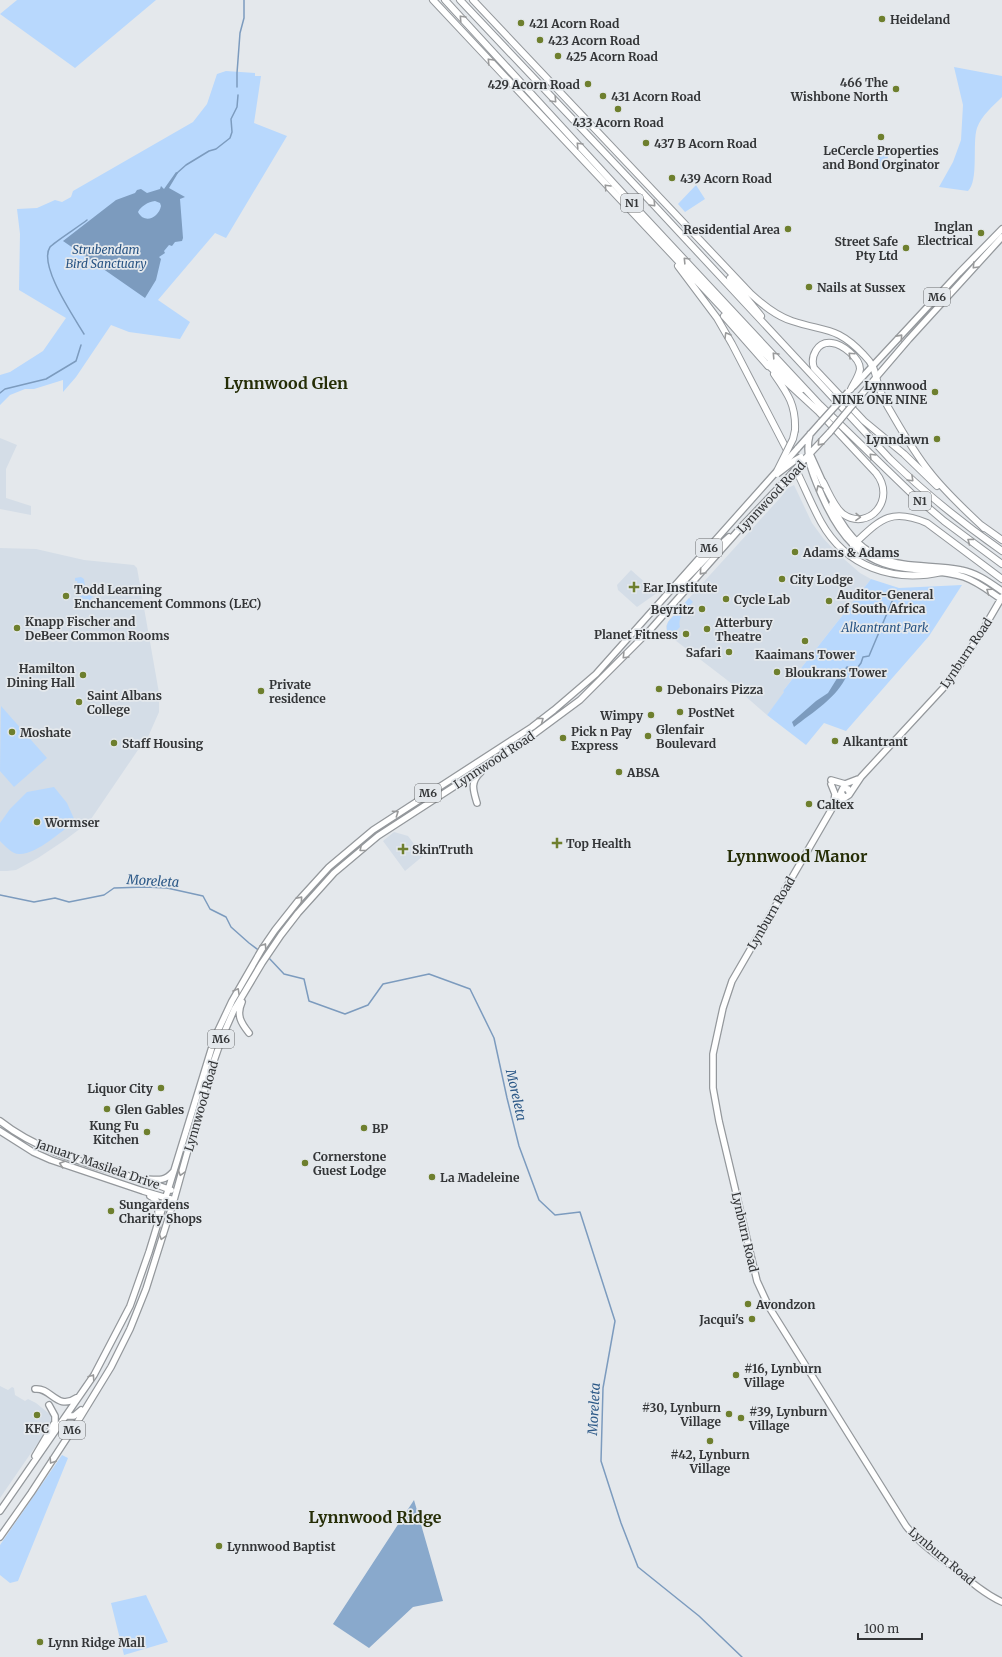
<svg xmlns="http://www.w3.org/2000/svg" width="1002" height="1657" viewBox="0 0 1002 1657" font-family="Merriweather,serif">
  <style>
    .built { fill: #d4dde7 }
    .green { fill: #b8d8fd }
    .forest { fill: #89a9cc }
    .water { fill: #7c9bbe; fill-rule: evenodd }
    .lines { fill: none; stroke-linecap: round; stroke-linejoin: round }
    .stream { stroke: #7c9bbe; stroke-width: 1.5 }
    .major-casing { stroke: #94989c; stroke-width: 8 }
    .highway-casing { stroke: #94989c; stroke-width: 8 }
    .major { stroke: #fff; stroke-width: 5.5 }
    .highway { stroke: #fff; stroke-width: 6 }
    .major-bridge-casing { stroke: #94989c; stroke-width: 8; stroke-linecap: butt }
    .highway-bridge-casing { stroke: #94989c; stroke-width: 8; stroke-linecap: butt }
    .major-bridge { stroke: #fff; stroke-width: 5.5 }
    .highway-bridge { stroke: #fff; stroke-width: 6 }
    .oneway { stroke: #999a9b }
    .poi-dot { fill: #6e7f2e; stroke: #e4e8ec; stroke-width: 1.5 }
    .labels { text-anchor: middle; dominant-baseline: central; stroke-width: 3.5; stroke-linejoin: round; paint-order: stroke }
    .shield { fill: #e4e8ec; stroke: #686b6d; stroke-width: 1 }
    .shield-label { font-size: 11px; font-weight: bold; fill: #333537 }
    .poi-label { font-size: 12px; font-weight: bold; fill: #333537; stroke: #e4e8ec; text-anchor: start }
    .park-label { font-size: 12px; font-style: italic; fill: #275383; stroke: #e4e8ec }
    .street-label { font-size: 12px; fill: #333537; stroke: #e4e8ec }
    .water-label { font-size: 13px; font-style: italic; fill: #2b5887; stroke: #e4e8ec }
    .district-label { font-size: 16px; font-weight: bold; fill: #262e07; stroke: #e4e8ec }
  </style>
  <rect width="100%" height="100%" fill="#e4e8ec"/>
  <path class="built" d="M0,438L17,445L6,469V498L31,506V515L0,509Z
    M794,485L812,523L823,538L836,552L860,573L871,579L783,691L785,692L767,715L727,680L671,637L667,632L666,626L670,619L780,498L788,488Z
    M0,548L36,549L84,560L134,565L137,568L159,693V712L148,737L141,742L140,747L89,822L65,840L38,858L16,870L7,871H0Z
    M631,570L657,593L637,607L618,590L617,585Z
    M394,832L408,836L423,856L405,871L383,841Z
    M0,1386L8,1390L12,1387L14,1388L15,1395L25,1401L28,1399L36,1403L52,1416L53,1421L0,1498Z"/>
  <path class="green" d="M17,0H156L75,68L0,14Z
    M954,67L1002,76V97C992,107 982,115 977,128C972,143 979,181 968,191L939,187L953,162L961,140L963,105Z
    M226,71L255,73V76H261L254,123L287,136L226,238L215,233L158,300L190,322L180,339L129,332L111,325L76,377L63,392V380L34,389H25L10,395L0,405V375L10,372L43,351L66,318L19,290L20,234L17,209L37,208L55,200L62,202L71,197L73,191L193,122L207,104L217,74Z
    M879,151L889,154L884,169H875Z
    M696,185L705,199L685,212L678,204Z
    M81,577L84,579L86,594L93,596L86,606H82L77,581H75V578Z
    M871,579L899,588L962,585L929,636L846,731L824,723L806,745L767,715L784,692L783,691Z
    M689,598L693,602C686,609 677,618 680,627L674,633L675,639L674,640C668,635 665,630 668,622Z
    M1,706L47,758L14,787L0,771Z
    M54,787L67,803L75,821C62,831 37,854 20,854C13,855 5,846 0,841V823L10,809L27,792Z
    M62,1455L68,1458L18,1581L10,1583L0,1575V1545Z
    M146,1595L168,1642L124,1655L111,1603Z"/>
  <path class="forest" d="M414,1500L443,1601L413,1607L369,1648L333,1624Z"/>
  <path class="water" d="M176,172L178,173L169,188L185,197L180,199L183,238L182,241L175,242L172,246L169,245L164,251L165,253L159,257L161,259L156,280L145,298L63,241L116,200L135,193L137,190L141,189L147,193L160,189L161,186L164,189ZM155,201L160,203L161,206C159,217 145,225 138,212C141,206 148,202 155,201Z
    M845,670L847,675C837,698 813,712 794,727L792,722L816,701L828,693L841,672Z"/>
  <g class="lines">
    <path class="stream" d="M237,87V73L240,33L244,18V0
      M177,173L186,165L209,151L216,149L230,138L232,132L231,119L237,107L238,95
      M84,334C74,317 38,265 50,247C53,243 81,225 87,220
      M0,393L5,389L46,379L76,361L81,345
      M845,670L847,667L853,668L855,671L861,663L863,657L869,656L893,599
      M0,895L34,902L55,898L69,902L104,895L114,888L145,887L167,888L203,896L210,909L226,917L231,927L249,943L265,955
      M268,957L284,974L304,979L309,1001L345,1014L368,1005L383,984L429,974L470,989L494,1038L507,1098L519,1146L539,1200L555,1215L580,1212L615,1321L603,1388L601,1461L621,1523L638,1567L699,1616L742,1657"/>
    <g class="major-casing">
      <path id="major" d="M854,386L959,273L1002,229
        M855,402L909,339L1002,237
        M810,434C804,457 813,475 822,496C839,534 860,563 904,568C924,571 945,571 964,577C978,582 989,591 1001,599
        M797,449L821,422
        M810,454L824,485
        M802,462L830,432
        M832,504C845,535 868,559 903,564C922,567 942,566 961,570C977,573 989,582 1002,591
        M679,586L708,556L729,537
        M831,780L845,784L858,779
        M831,784L835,794L834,803
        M841,793L732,981L723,1008L713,1054V1088L719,1121L757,1281L769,1307L906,1526C920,1544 939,1557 957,1570C971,1582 985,1594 1002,1602
        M843,796L841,792L843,788L848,789L849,792
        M477,803C473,790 470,782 481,772
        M837,803L849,795L861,777L948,683L981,633L1002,597
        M242,1002C236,1015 241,1023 249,1033
        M0,1121C49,1160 114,1168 171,1190
        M0,1131L33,1152L51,1160L143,1191L174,1200
        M147,1179C159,1180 165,1181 173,1172
        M150,1196C158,1200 159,1204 158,1213
        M35,1389C51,1387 57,1411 76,1398
        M66,1416H74L81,1410
        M35,1456L55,1422V1416L49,1405
        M0,1511L94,1375L130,1306L149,1252L215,1037L232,1001L262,949L275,930L298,901L329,867L373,830L532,727L554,710L596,674L777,471
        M0,1537L31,1493L78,1421L111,1367L130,1329L146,1289L174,1200L208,1078L223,1035L234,1010L262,963L281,935L298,913L334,873L378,836L526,740L580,700L650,630L744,524L785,481"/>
    </g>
    <g class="highway-casing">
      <path id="highway" d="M433,0L786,376L802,389
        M445,0L639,211L820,405L911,493L944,521L1002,564
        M460,0L652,203L890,459C925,493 962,523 1002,551
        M473,0L751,294C763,305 776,316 792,321C825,332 837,326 864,355C877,368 874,374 880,390C882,396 885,401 888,407C901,429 913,451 929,471C945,492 965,510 984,528
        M678,266L717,318L732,344L789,454
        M730,278L761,316
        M724,316L768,366
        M767,364L818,411L876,473C897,499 869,532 843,514C834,507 829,493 823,482
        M774,374C788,394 796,405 795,430
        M851,389C854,383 859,376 860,369C860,358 842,344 832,343C817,341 810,357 814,368L864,421L904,454L937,486
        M793,464C803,483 811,504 821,522C846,567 893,583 942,572
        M981,525L1002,540
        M853,545C880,520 890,507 927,523L1002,579"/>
    </g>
    <use href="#major" class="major"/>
    <use href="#highway" class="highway"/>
    <g class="major-bridge-casing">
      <path id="major-bridge" d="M821,422L848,392
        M830,432L855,402
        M781,467L797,449
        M777,474L794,461L801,457
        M785,481L802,462"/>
    </g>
    <g class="highway-bridge-casing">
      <path id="highway-bridge" d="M777,471L793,439L795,430"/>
    </g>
    <use href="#major-bridge" class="major-bridge"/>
    <use href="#highway-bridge" class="highway-bridge"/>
  </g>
  <defs><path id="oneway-chevron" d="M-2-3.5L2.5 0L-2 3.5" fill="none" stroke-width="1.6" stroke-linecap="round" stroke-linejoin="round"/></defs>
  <g class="oneway">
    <use href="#oneway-chevron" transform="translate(462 18) rotate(-133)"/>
    <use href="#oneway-chevron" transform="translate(490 61) rotate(-133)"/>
    <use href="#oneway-chevron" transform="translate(554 100) rotate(47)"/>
    <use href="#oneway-chevron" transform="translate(579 145) rotate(-133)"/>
    <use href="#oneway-chevron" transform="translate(607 187) rotate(-133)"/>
    <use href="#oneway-chevron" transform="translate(653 204) rotate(47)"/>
    <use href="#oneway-chevron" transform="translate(686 260) rotate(-134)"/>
    <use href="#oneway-chevron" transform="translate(975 266) rotate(133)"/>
    <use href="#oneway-chevron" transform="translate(727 335) rotate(-120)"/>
    <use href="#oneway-chevron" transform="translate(900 337) rotate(-48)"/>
    <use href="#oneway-chevron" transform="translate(775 355) rotate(-133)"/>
    <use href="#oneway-chevron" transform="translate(851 355) rotate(-137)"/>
    <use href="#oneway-chevron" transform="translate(820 443) rotate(132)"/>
    <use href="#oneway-chevron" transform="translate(872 456) rotate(-135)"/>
    <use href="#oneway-chevron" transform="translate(911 479) rotate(44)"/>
    <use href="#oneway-chevron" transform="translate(819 488) rotate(-114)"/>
    <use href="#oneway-chevron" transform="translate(858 517) rotate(1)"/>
    <use href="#oneway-chevron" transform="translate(970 541) rotate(-143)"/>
    <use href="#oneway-chevron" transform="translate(702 572) rotate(131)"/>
    <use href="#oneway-chevron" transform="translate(989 591) rotate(-145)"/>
    <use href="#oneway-chevron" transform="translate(625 656) rotate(134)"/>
    <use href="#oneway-chevron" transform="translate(541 720) rotate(-37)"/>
    <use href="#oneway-chevron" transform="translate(396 813) rotate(-34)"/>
    <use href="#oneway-chevron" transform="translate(362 849) rotate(141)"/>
    <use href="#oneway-chevron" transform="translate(300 899) rotate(-49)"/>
    <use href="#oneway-chevron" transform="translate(264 946) rotate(-56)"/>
    <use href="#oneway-chevron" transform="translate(237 991) rotate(-61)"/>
    <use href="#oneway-chevron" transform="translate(62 1164) rotate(-162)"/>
    <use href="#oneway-chevron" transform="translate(181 1173) rotate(106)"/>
    <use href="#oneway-chevron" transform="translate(162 1237) rotate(107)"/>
    <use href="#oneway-chevron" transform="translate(92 1377) rotate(-56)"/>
    <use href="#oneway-chevron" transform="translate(52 1461) rotate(123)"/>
  </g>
  <g class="poi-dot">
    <circle cx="882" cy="19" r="4"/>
    <circle cx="521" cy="23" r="4"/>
    <circle cx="540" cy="40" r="4"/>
    <circle cx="558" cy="56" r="4"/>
    <circle cx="588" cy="84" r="4"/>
    <circle cx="896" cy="89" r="4"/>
    <circle cx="603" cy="96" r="4"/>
    <circle cx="618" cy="109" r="4"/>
    <circle cx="881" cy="137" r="4"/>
    <circle cx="646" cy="143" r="4"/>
    <circle cx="672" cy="178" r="4"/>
    <circle cx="788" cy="229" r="4"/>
    <circle cx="981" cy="233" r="4"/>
    <circle cx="906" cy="248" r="4"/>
    <circle cx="809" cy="287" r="4"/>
    <circle cx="935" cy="392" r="4"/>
    <circle cx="937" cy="439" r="4"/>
    <circle cx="795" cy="552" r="4"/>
    <circle cx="782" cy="579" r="4"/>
    <path d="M632 581h4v4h4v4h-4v4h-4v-4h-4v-4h4z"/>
    <circle cx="66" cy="596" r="4"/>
    <circle cx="726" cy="599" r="4"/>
    <circle cx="829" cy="601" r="4"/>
    <circle cx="702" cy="609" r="4"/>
    <circle cx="17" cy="628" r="4"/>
    <circle cx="707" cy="629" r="4"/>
    <circle cx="686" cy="634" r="4"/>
    <circle cx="805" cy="641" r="4"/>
    <circle cx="729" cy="652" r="4"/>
    <circle cx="777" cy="672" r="4"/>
    <circle cx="83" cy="675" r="4"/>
    <circle cx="659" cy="689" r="4"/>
    <circle cx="261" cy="691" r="4"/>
    <circle cx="79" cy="702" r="4"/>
    <circle cx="680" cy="712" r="4"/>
    <circle cx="651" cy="715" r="4"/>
    <circle cx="12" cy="732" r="4"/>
    <circle cx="648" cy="736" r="4"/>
    <circle cx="563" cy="738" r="4"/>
    <circle cx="835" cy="741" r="4"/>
    <circle cx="114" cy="743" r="4"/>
    <circle cx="619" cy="772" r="4"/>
    <circle cx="809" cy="804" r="4"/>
    <circle cx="37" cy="822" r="4"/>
    <path d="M555 837h4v4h4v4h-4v4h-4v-4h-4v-4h4z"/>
    <path d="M401 843h4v4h4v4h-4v4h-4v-4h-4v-4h4z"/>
    <circle cx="161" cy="1088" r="4"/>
    <circle cx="107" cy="1109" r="4"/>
    <circle cx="364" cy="1128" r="4"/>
    <circle cx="147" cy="1132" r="4"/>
    <circle cx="305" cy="1163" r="4"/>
    <circle cx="432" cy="1177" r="4"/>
    <circle cx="111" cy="1211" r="4"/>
    <circle cx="748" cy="1304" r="4"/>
    <circle cx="752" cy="1319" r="4"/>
    <circle cx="736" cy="1375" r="4"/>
    <circle cx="729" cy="1414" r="4"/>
    <circle cx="37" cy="1415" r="4"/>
    <circle cx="741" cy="1418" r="4"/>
    <circle cx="710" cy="1441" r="4"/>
    <circle cx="219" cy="1546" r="4"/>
    <circle cx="40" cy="1642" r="4"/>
  </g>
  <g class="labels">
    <g class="shield">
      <rect x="621" y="194" width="22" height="18" rx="3"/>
      <rect x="924" y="288" width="26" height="18" rx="3"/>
      <rect x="909" y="492" width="22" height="18" rx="3"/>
      <rect x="696" y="539" width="26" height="18" rx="3"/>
      <rect x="415" y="784" width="26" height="18" rx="3"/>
      <rect x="208" y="1030" width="26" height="18" rx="3"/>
      <rect x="59" y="1421" width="26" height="18" rx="3"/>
    </g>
    <g class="shield-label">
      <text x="632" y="203">N1</text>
      <text x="937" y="297">M6</text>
      <text x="920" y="501">N1</text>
      <text x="709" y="548">M6</text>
      <text x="428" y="793">M6</text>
      <text x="221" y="1039">M6</text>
      <text x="72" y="1430">M6</text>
    </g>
    <g class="poi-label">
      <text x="890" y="19">Heideland</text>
      <text x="529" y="23">421 Acorn Road</text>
      <text x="548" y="40">423 Acorn Road</text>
      <text x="566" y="56">425 Acorn Road</text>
      <text x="888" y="82" text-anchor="end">466 The<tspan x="888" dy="14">Wishbone North</tspan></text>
      <text x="580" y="84" text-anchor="end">429 Acorn Road</text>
      <text x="611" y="96">431 Acorn Road</text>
      <text x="618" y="122" text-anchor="middle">433 Acorn Road</text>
      <text x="654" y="143">437 B Acorn Road</text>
      <text x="881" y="150" text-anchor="middle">LeCercle Properties<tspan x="881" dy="14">and Bond Orginator</tspan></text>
      <text x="680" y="178">439 Acorn Road</text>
      <text x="973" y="226" text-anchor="end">Inglan<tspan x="973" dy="14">Electrical</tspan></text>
      <text x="780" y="229" text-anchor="end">Residential Area</text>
      <text x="898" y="241" text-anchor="end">Street Safe<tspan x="898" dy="14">Pty Ltd</tspan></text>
      <text x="817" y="287">Nails at Sussex</text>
      <text x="927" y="385" text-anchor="end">Lynnwood<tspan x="927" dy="14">NINE ONE NINE</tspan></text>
      <text x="929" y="439" text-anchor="end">Lynndawn</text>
      <text x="803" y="552">Adams &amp; Adams</text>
      <text x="790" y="579">City Lodge</text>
      <text x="643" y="587">Ear Institute</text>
      <text x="74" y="589">Todd Learning<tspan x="74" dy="14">Enchancement Commons (LEC)</tspan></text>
      <text x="837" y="594">Auditor-General<tspan x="837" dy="14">of South Africa</tspan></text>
      <text x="734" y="599">Cycle Lab</text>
      <text x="694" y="609" text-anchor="end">Beyritz</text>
      <text x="25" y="621">Knapp Fischer and<tspan x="25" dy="14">DeBeer Common Rooms</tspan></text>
      <text x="715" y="622">Atterbury<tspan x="715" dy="14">Theatre</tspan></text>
      <text x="678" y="634" text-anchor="end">Planet Fitness</text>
      <text x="721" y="652" text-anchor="end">Safari</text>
      <text x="805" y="654" text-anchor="middle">Kaaimans Tower</text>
      <text x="75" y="668" text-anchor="end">Hamilton<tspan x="75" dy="14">Dining Hall</tspan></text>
      <text x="785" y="672">Bloukrans Tower</text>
      <text x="269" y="684">Private<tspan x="269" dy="14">residence</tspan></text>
      <text x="667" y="689">Debonairs Pizza</text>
      <text x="87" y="695">Saint Albans<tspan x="87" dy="14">College</tspan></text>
      <text x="688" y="712">PostNet</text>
      <text x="643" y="715" text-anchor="end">Wimpy</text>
      <text x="656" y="729">Glenfair<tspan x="656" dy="14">Boulevard</tspan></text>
      <text x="571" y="731">Pick n Pay<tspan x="571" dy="14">Express</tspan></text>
      <text x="20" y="732">Moshate</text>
      <text x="843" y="741">Alkantrant</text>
      <text x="122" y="743">Staff Housing</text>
      <text x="627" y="772">ABSA</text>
      <text x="817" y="804">Caltex</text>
      <text x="45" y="822">Wormser</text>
      <text x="566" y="843">Top Health</text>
      <text x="412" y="849">SkinTruth</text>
      <text x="153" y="1088" text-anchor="end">Liquor City</text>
      <text x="115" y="1109">Glen Gables</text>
      <text x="139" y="1125" text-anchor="end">Kung Fu<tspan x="139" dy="14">Kitchen</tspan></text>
      <text x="372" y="1128">BP</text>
      <text x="313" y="1156">Cornerstone<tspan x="313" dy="14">Guest Lodge</tspan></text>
      <text x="440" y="1177">La Madeleine</text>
      <text x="119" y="1204">Sungardens<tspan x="119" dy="14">Charity Shops</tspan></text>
      <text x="756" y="1304">Avondzon</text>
      <text x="744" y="1319" text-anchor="end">Jacqui's</text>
      <text x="744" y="1368">#16, Lynburn<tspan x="744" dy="14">Village</tspan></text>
      <text x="721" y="1407" text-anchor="end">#30, Lynburn<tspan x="721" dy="14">Village</tspan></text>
      <text x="749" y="1411">#39, Lynburn<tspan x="749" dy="14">Village</tspan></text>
      <text x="37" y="1428" text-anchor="middle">KFC</text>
      <text x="710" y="1454" text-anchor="middle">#42, Lynburn<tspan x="710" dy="14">Village</tspan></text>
      <text x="227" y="1546">Lynnwood Baptist</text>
      <text x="48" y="1642">Lynn Ridge Mall</text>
    </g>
    <g class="park-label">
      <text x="106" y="249">Strubendam<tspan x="106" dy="14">Bird Sanctuary</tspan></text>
      <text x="885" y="627">Alkantrant Park</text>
    </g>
    <g class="street-label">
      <text transform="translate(771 497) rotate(-47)">Lynnwood Road</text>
      <text transform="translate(966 653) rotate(-56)">Lynburn Road</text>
      <text transform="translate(494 760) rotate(-33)">Lynnwood Road</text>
      <text transform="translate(771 913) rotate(-60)">Lynburn Road</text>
      <text transform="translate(201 1106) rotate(-74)">Lynnwood Road</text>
      <text transform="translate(98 1164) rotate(19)">January Masilela Drive</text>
      <text transform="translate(745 1232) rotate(77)">Lynburn Road</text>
      <text transform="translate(942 1556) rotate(40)">Lynburn Road</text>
    </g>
    <g class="water-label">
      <text transform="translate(153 881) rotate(3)">Moreleta</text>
      <text transform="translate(516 1095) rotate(77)">Moreleta</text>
      <text transform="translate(594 1409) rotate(-87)">Moreleta</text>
    </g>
    <g class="district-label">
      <text x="286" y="383">Lynnwood Glen</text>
      <text x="797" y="856">Lynnwood Manor</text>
      <text x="375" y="1517">Lynnwood Ridge</text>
    </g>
  </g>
  <path d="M858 1633v6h64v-6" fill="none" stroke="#333537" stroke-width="2"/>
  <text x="864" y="1633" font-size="12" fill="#333537" stroke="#e4e8ec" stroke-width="3" paint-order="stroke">100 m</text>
</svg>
